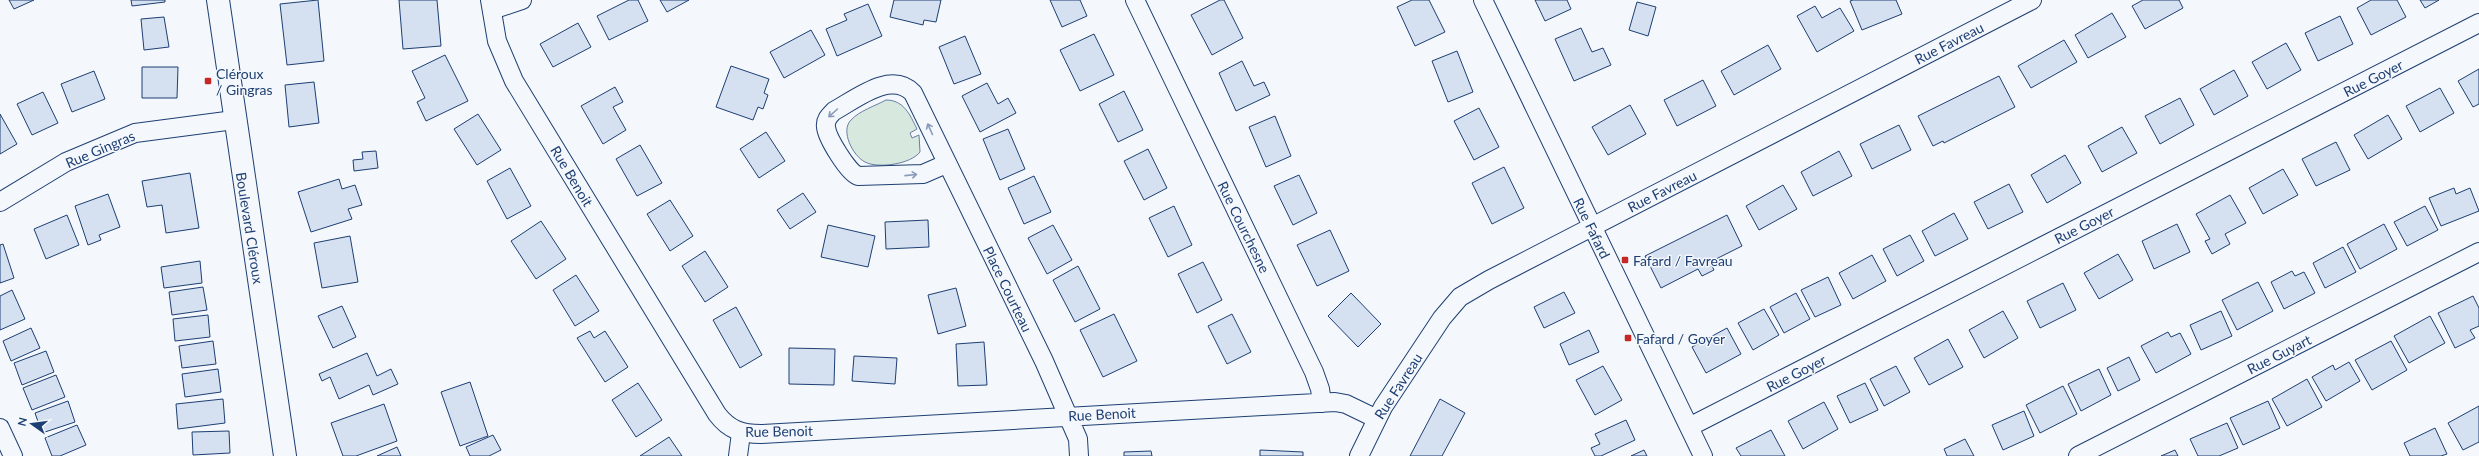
<svg xmlns="http://www.w3.org/2000/svg" width="2479" height="456" viewBox="0 0 2479 456" font-family="Lato,sans-serif">
  <style>
    .green { fill: #d7e8df; stroke: #687fa3 }
    .building { fill: #d5e0f0; stroke: #1d3f73 }
    .lines { fill: none; stroke-linecap: round; stroke-linejoin: round }
    .minor-casing { stroke: #1d3f73; stroke-width: 20 }
    .tertiary-casing { stroke: #1d3f73; stroke-width: 24 }
    .minor { stroke: #f4f7fb; stroke-width: 18 }
    .tertiary { stroke: #f4f7fb; stroke-width: 22 }
    .oneway { stroke: #889bb7 }
    .poi-dot { fill: #c62828; stroke: #f4f7fb; stroke-width: 1.5 }
    .labels { text-anchor: middle; dominant-baseline: central; stroke-width: 3; stroke-linejoin: round; paint-order: stroke }
    .street-label { font-size: 14px; fill: #1d3f73; stroke: #f4f7fb }
    .poi-label { font-size: 14px; fill: #1d3f73; stroke: #f4f7fb; text-anchor: start }
  </style>
  <rect width="100%" height="100%" fill="#f4f7fb"/>
  <path class="green" d="M886,100C904,100 910,115 917,129L910,133L912,138L919,135L920,152C911,164 878,169 865,162C853,156 840,131 851,120C859,111 875,106 886,100Z"/>
  <path class="building" d="M9,0H34L14,9Z
    M131,0H165V2L132,6Z
    M318,0L324,61L287,65L280,4Z
    M399,0H437L441,46L403,49Z
    M629,0H638L648,21L609,40L597,16Z
    M660,0H689L667,12Z
    M894,0H941L936,22L924,20L923,25L890,17Z
    M1050,0H1080L1087,16L1062,27Z
    M1220,0H1224L1243,38L1212,55L1191,15Z
    M1412,0H1429L1445,32L1415,46L1397,7Z
    M1535,0H1567L1571,9L1545,21Z
    M1853,0H1896L1902,14L1862,30L1850,1Z
    M2143,0H2179L2183,8L2145,29L2132,6Z
    M2371,0H2397L2406,17L2371,35L2357,8Z
    M2420,0H2439L2425,8Z
    M1637,2L1656,7L1648,36L1629,30Z
    M868,4L882,36L837,56L826,29L847,20L844,14Z
    M1815,6L1822,18L1840,8L1854,31L1817,52L1797,16Z
    M2112,13L2126,37L2088,58L2075,35Z
    M2340,16L2353,44L2318,61L2305,33Z
    M164,17L169,47L144,50L141,19Z
    M578,23L591,47L553,67L540,44Z
    M1581,28L1592,52L1603,48L1611,65L1574,81L1555,39Z
    M811,30L825,55L784,78L770,52Z
    M1094,34L1114,75L1080,91L1060,50Z
    M965,36L981,74L954,84L939,47Z
    M2064,40L2077,62L2031,88L2018,66Z
    M2286,43L2301,70L2267,89L2252,62Z
    M1768,45L1781,69L1734,95L1721,71Z
    M1457,51L1473,92L1448,102L1432,61Z
    M445,55L468,101L426,121L417,102L425,98L412,71Z
    M1242,61L1254,86L1264,82L1270,95L1236,111L1219,73Z
    M731,66L769,79L764,93L768,95L763,109L758,107L753,120L716,107Z
    M142,67H178L177,98H142Z
    M2479,69V104L2473,107L2458,81Z
    M2234,70L2248,96L2214,115L2200,89Z
    M94,71L105,99L72,112L61,84Z
    M1999,76L2015,107L1944,143L1943,141L1933,146L1918,116Z
    M1703,80L1716,106L1677,126L1664,100Z
    M314,82L319,123L289,127L285,85Z
    M987,83L998,104L1008,98L1016,113L980,132L962,96Z
    M615,87L623,102L613,107L626,130L603,144L581,106Z
    M2440,88L2454,113L2420,132L2406,106Z
    M1124,91L1143,130L1118,142L1099,104Z
    M43,92L58,123L32,135L17,104Z
    M2180,98L2194,125L2160,144L2145,116Z
    M1630,105L1646,134L1608,155L1592,127Z
    M1479,108L1499,147L1474,160L1454,121Z
    M0,114L17,144L0,154Z
    M478,114L501,150L477,165L454,129Z
    M2388,115L2402,139L2368,159L2354,135Z
    M1275,116L1291,156L1266,167L1249,127Z
    M1899,125L1911,150L1872,169L1860,144Z
    M2122,127L2137,153L2102,172L2088,146Z
    M1008,129L1025,169L1000,180L983,139Z
    M766,132L785,161L759,178L740,149Z
    M2336,142L2350,170L2316,186L2302,159Z
    M640,145L662,183L637,196L616,159Z
    M1148,149L1167,188L1144,200L1124,161Z
    M376,151L378,168L354,171L353,160L363,159L362,152Z
    M1839,151L1852,176L1813,196L1801,172Z
    M2065,155L2081,183L2047,203L2031,175Z
    M1504,167L1524,208L1492,224L1472,183Z
    M510,168L531,206L507,219L487,181Z
    M2283,169L2298,195L2263,214L2249,188Z
    M190,173L199,228L166,233L162,205L147,207L142,181Z
    M1299,175L1317,213L1293,225L1274,186Z
    M1034,176L1051,212L1024,224L1008,188Z
    M339,179L342,189L355,185L362,205L348,209L352,219L311,232L298,192Z
    M2009,184L2023,212L1988,229L1974,202Z
    M1783,185L1797,209L1759,230L1746,206Z
    M2454,188L2456,194L2470,188L2479,211L2441,226L2429,198Z
    M803,193L816,212L790,229L777,210Z
    M108,194L120,227L99,235L101,240L88,245L75,206Z
    M2230,195L2246,223L2225,234L2230,244L2212,254L2205,241L2210,239L2196,214Z
    M670,200L693,236L670,251L647,214Z
    M1174,206L1192,245L1168,257L1149,218Z
    M2425,206L2438,230L2407,246L2394,222Z
    M1954,213L1968,239L1935,256L1922,231Z
    M67,215L79,245L46,259L34,229Z
    M1727,215L1742,246L1710,262L1714,270L1702,276L1698,269L1661,288L1645,256Z
    M928,220L929,247L886,249L885,222Z
    M541,221L566,259L536,279L511,241Z
    M2177,224L2190,252L2154,269L2142,241Z
    M2384,224L2397,249L2360,269L2347,244Z
    M828,225L875,236L868,267L821,257Z
    M1053,225L1072,260L1047,274L1028,238Z
    M1330,230L1349,271L1317,286L1297,245Z
    M1910,235L1924,261L1897,276L1883,249Z
    M350,236L358,282L322,288L314,243Z
    M3,244L14,278L0,283V245Z
    M2343,247L2356,272L2325,288L2313,263Z
    M705,251L728,287L705,302L682,266Z
    M2118,254L2133,280L2099,299L2084,273Z
    M1872,255L1886,281L1853,299L1839,273Z
    M200,261L202,283L164,288L161,267Z
    M1203,262L1222,300L1197,313L1178,274Z
    M1078,266L1100,309L1075,322L1053,280Z
    M2292,271L2295,276L2304,272L2315,293L2284,309L2271,282Z
    M576,275L599,311L575,326L553,290Z
    M1828,277L1841,305L1815,317L1801,290Z
    M2258,282L2273,311L2237,330L2222,300Z
    M2063,283L2076,310L2040,328L2027,301Z
    M203,287L207,310L172,315L169,292Z
    M956,288L966,326L938,334L928,295Z
    M12,290L25,319L0,330V296Z
    M1564,292L1575,313L1544,328L1534,307Z
    M1351,293L1381,324L1358,347L1328,316Z
    M1796,293L1810,319L1784,333L1770,307Z
    M2473,296L2479,308V326L2470,330L2475,338L2455,348L2438,313Z
    M342,306L356,337L333,348L318,316Z
    M736,307L762,355L740,368L713,320Z
    M1764,309L1779,335L1753,350L1738,323Z
    M2003,311L2018,338L1984,358L1969,330Z
    M2221,311L2232,336L2201,350L2190,325Z
    M1114,314L1137,361L1103,377L1080,330Z
    M1232,314L1251,352L1227,364L1208,326Z
    M208,315L210,337L175,341L173,319Z
    M2430,316L2445,343L2409,363L2394,336Z
    M31,328L40,348L11,361L3,341Z
    M1727,328L1741,354L1706,373L1692,347Z
    M1589,330L1599,352L1569,365L1560,344Z
    M590,331L594,338L605,331L628,367L605,382L577,338Z
    M2168,332L2171,337L2180,333L2191,354L2156,373L2141,346Z
    M1948,339L1963,367L1929,385L1914,358Z
    M213,341L216,364L182,368L179,346Z
    M2391,341L2407,370L2372,390L2355,360Z
    M984,342L987,385L958,386L956,344Z
    M789,348L835,349L834,385L789,384Z
    M46,351L54,372L22,385L14,363Z
    M367,353L377,376L391,369L398,384L373,395L369,385L339,399L330,377L322,381L319,374Z
    M854,356L897,358L895,384L852,381Z
    M2129,357L2140,380L2118,391L2107,368Z
    M2349,362L2360,381L2326,401L2312,377L2333,365L2335,370Z
    M1603,366L1622,400L1595,415L1576,380Z
    M1896,366L1910,392L1884,406L1870,379Z
    M218,369L221,392L185,397L182,374Z
    M2099,369L2111,395L2081,411L2068,384Z
    M56,375L65,397L32,410L23,388Z
    M2307,379L2322,407L2287,426L2272,399Z
    M470,382L488,436L460,446L441,392Z
    M638,383L662,420L636,437L612,400Z
    M1865,383L1878,410L1850,423L1837,396Z
    M2063,386L2077,414L2040,433L2026,405Z
    M223,399L225,423L178,429L176,404Z
    M1440,399L1465,413L1442,456H1410Z
    M68,401L75,422L42,433L35,413Z
    M2268,401L2280,428L2243,445L2230,418Z
    M1824,402L1838,429L1803,449L1788,421Z
    M384,404L397,441L356,456H343L331,423Z
    M2479,406V442L2463,450L2448,423Z
    M2024,411L2034,436L2003,450L1992,425Z
    M1626,420L1635,440L1601,456H1595L1591,448L1600,444L1595,434Z
    M2227,423L2238,448L2219,456H2198L2190,439Z
    M77,425L86,445L60,456H52L45,438Z
    M2435,428L2447,454L2441,456H2410L2404,443Z
    M1771,430L1785,456H1741L1736,448Z
    M229,431L230,453L193,455L192,432Z
    M493,435L501,450L489,456H470L466,447Z
    M669,437L682,456H640Z
    M1965,439L1974,456H1947L1944,449Z
    M397,447L401,456H377Z
    M1260,450L1303,452V456H1260Z
    M1644,450L1647,456H1631Z
    M2175,450L2178,456H2161Z
    M1151,451L1152,456H1124V452Z"/>
  <g class="lines">
    <g class="minor-casing">
      <path id="minor" d="M490,0L497,41L514,81L717,414C729,430 742,434 761,434L1335,402L1346,404L1377,419
        M1135,0L1314,372L1320,389L1322,403
        M1483,0L1703,456
        M492,10L522,0
        M946,164L923,174L858,176C848,172 827,138 826,127C825,120 829,116 834,111C856,99 891,70 913,93L1044,361L1078,439L1079,456
        M0,202L66,162L135,133L234,120
        M1689,427L2479,23
        M0,428L13,456
        M738,456L741,433
        M1359,456L1383,407L1442,318L1460,297L1489,280L2032,0
        M2078,456L2479,252"/>
    </g>
    <g class="tertiary-casing">
      <path id="tertiary" d="M218,0L285,456"/>
    </g>
    <use href="#minor" class="minor"/>
    <use href="#tertiary" class="tertiary"/>
  </g>
  <defs><path id="oneway-shaft" d="M-6 0H5M1.5-3L5.5 0L1.5 3" fill="none" stroke-width="1.6" stroke-linecap="round" stroke-linejoin="round"/></defs>
  <g class="oneway">
    <use href="#oneway-shaft" transform="translate(833 113) rotate(138)"/>
    <use href="#oneway-shaft" transform="translate(930 129) rotate(-114)"/>
    <use href="#oneway-shaft" transform="translate(911 175) rotate(-6)"/>
  </g>
  <g class="poi-dot">
    <rect x="204" y="77" width="8" height="8" rx="2"/>
    <rect x="1621" y="256" width="8" height="8" rx="2"/>
    <rect x="1624" y="334" width="8" height="8" rx="2"/>
  </g>
  <g class="labels">
    <g class="street-label">
      <text transform="translate(1949 43) rotate(-27)">Rue Favreau</text>
      <text transform="translate(2373 78) rotate(-27)">Rue Goyer</text>
      <text transform="translate(100 149) rotate(-23)">Rue Gingras</text>
      <text transform="translate(572 176) rotate(59)">Rue Benoit</text>
      <text transform="translate(1662 191) rotate(-27)">Rue Favreau</text>
      <text transform="translate(2084 225) rotate(-27)">Rue Goyer</text>
      <text transform="translate(1244 227) rotate(64)">Rue Courchesne</text>
      <text transform="translate(250 228) rotate(81)">Boulevard Cléroux</text>
      <text transform="translate(1592 228) rotate(64)">Rue Fafard</text>
      <text transform="translate(1008 289) rotate(64)">Place Courteau</text>
      <text transform="translate(2279 354) rotate(-27)">Rue Guyart</text>
      <text transform="translate(1796 373) rotate(-27)">Rue Goyer</text>
      <text transform="translate(1398 386) rotate(-57)">Rue Favreau</text>
      <text transform="translate(1102 414) rotate(-3)">Rue Benoit</text>
      <text transform="translate(779 431) rotate(-1)">Rue Benoit</text>
    </g>
    <g class="poi-label">
      <text x="216" y="73">Cléroux<tspan x="216" dy="16">/ Gingras</tspan></text>
      <text x="1633" y="260">Fafard / Favreau</text>
      <text x="1636" y="338">Fafard / Goyer</text>
    </g>
  </g>
  <g transform="translate(32 424) rotate(284)" stroke="#f4f7fb" stroke-width="3" paint-order="stroke">
  <path d="M0-3L7 15L0 10L-7 15Z" fill="#1d3f73"/>
  <text y="-6" font-size="11" font-weight="bold" text-anchor="middle" fill="#1d3f73">N</text>
  </g>
</svg>
